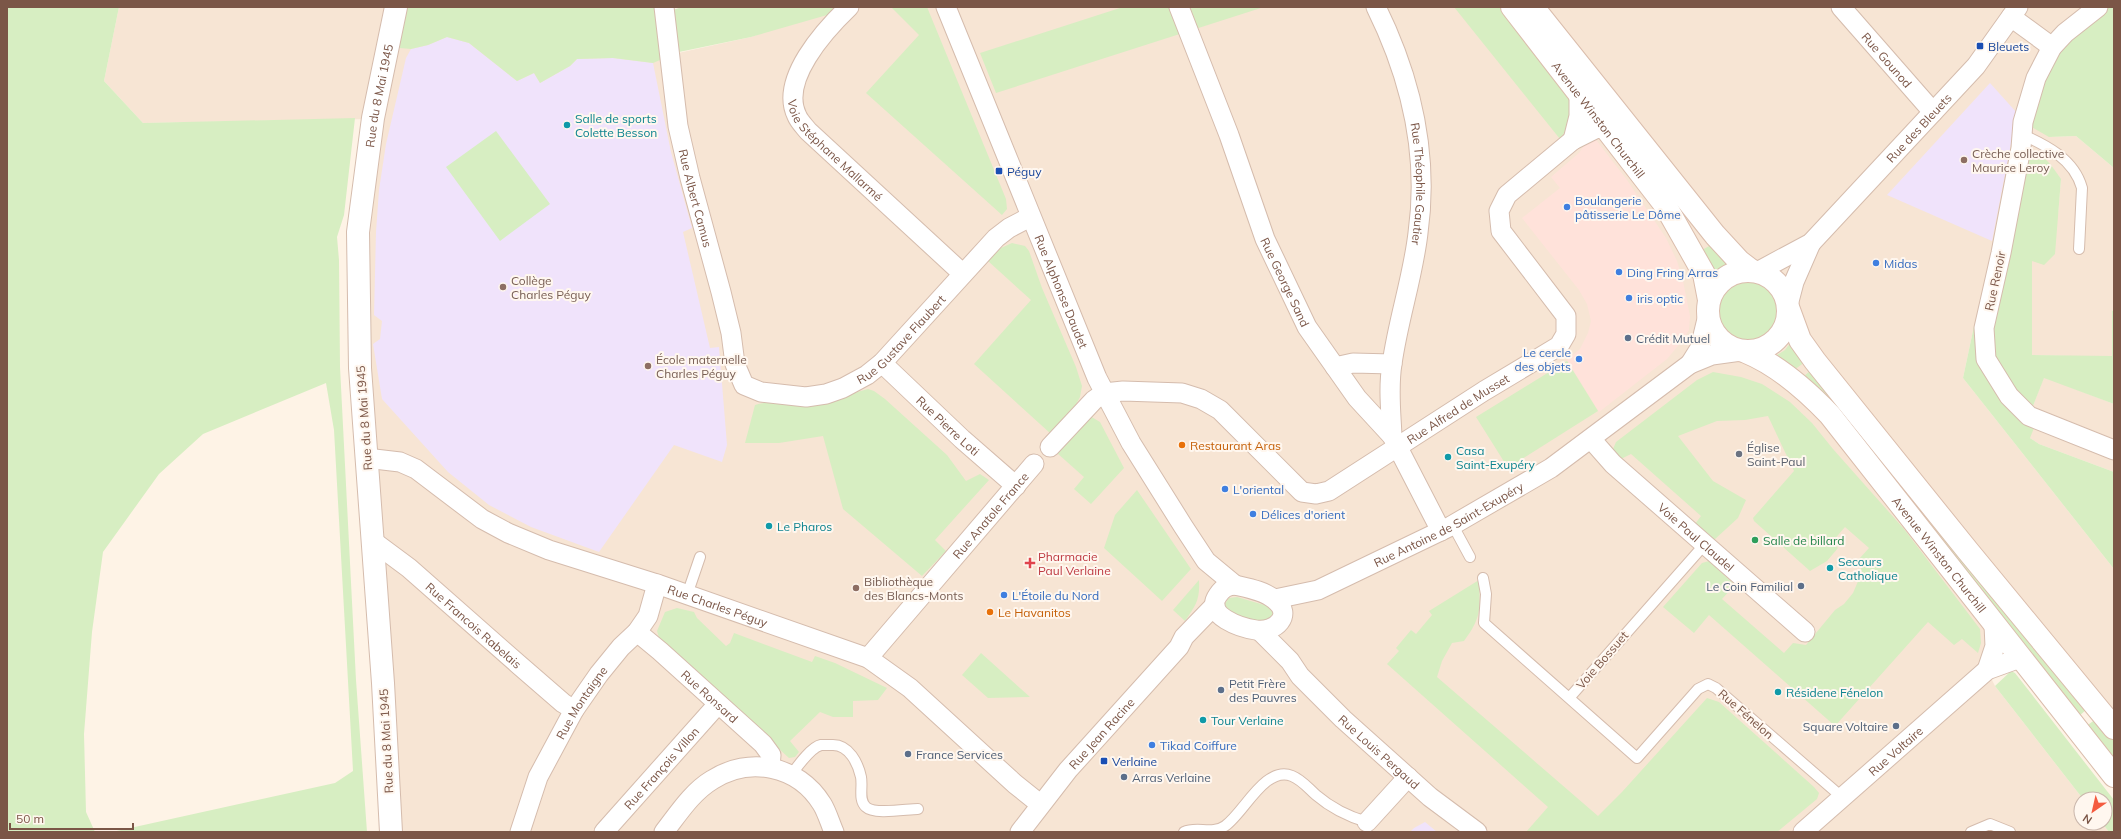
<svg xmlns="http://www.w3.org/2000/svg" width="2121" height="839" viewBox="0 0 2121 839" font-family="Mulish,sans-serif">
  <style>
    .residential { fill: #f7e5d4 }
    .commercial { fill: #ffe2da }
    .education { fill: #f0e3fb }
    .green { fill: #d7eec2 }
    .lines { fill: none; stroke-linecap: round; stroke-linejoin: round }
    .service-casing { stroke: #d5bcad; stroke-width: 12 }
    .minor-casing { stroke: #d5bcad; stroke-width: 21 }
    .tertiary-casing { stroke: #d5bcad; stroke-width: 24 }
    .secondary-casing { stroke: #dabdac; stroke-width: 24 }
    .service { stroke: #fff; stroke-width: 10 }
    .minor { stroke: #fff; stroke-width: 19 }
    .tertiary { stroke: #fff; stroke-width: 22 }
    .secondary { stroke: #fff; stroke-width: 22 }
    .transit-dot { fill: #1a4fb4; stroke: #fff7ef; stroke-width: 1.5 }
    .culture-dot { fill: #0f9aa8; stroke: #fff7ef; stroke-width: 1.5 }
    .education-dot { fill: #8d6e63; stroke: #fff7ef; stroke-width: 1.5 }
    .shop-dot { fill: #3f7fe0; stroke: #fff7ef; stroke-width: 1.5 }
    .service-dot { fill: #5c6f8a; stroke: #fff7ef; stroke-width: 1.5 }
    .food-dot { fill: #e8710a; stroke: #fff7ef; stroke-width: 1.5 }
    .worship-dot { fill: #6b7280; stroke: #fff7ef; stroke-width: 1.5 }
    .leisure-dot { fill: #2e9e5b; stroke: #fff7ef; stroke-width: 1.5 }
    .health-dot { fill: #e0444e; stroke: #fff7ef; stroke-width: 1.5 }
    .labels { text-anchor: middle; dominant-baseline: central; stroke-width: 4; stroke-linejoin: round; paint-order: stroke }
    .transit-label { font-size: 12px; fill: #164399; stroke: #fff7ef; text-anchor: start }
    .street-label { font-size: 12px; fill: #7b5647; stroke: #fff7ef }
    .culture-label { font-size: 12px; fill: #0d838f; stroke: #fff7ef; text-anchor: start }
    .education-label { font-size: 12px; fill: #785e54; stroke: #fff7ef; text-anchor: start }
    .shop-label { font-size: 12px; fill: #366cbe; stroke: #fff7ef; text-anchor: start }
    .service-label { font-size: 12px; fill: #4e5e75; stroke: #fff7ef; text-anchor: start }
    .food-label { font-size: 12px; fill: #c56008; stroke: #fff7ef; text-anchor: start }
    .worship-label { font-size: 12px; fill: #5b616d; stroke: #fff7ef; text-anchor: start }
    .leisure-label { font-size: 12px; fill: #27864d; stroke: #fff7ef; text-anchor: start }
    .health-label { font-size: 12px; fill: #be3a42; stroke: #fff7ef; text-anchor: start }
  </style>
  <rect width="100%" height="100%" fill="#fef3e6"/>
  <path class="residential" d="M119,7H396L669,55L751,37L839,7H2098L2049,137L2076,136L2114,168V310L2112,311V357L2032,355V261L2058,214L2061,179L1984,328L1974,326L1963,378L2114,569V728L2026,622L1987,670L1995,686L2083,799H2081V823H2102L2109,832H391L360,367L372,119L143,123L104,81Z
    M2044,377L2114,404V472L2039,444L2030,438L2029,416Z"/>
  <path class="commercial" d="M1593,136L1627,180L1666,238L1677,261L1683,281L1690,316L1689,330L1682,341L1667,359L1599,412L1567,360L1580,349L1588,333L1591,321L1587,304L1579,290L1522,218L1560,188L1551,177L1579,153L1587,141Z"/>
  <path class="education" d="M447,37L469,43L517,81L534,73L540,83L570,66L577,59L613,58L653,63L671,152L692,228L683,232L710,348L719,347L727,445L722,462L674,445L599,552L531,527L489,505L448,472L382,399L373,344L380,339L382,321L374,315L376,232L379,190L386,144L406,58L411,49L428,45Z
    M1990,83L2017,113L1992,241L1887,195Z
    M1425,822L1437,832H1410L1414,828Z"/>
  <path class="green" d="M7,7H119L104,81L143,123L355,118L344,215L337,237L339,260L340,367L356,680L367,832H112L335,783L353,771L334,430L326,383L203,434L159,474L103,552L92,632L84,734L86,812L95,832H7Z
    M396,7H664V13L682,7H839L834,13L751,37L679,52L653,63L613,58L577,59L570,66L540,83L534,73L517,81L469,43L447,37L428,45L411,49L388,47Z
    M891,7H927L1006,199L1007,209L1002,215L866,93L919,35Z
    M1123,7H1264L996,93L980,53Z
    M1454,7H1501L1570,98L1571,123L1560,139Z
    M2098,7H2114V168L2076,136L2049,137L2023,122L2036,78Z
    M496,131L550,204L500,241L446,167Z
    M2021,148C2043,153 2048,160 2061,179L2055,254L2044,265L2032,261V355L2112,356V311L2114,310V404L2044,378L2029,416L2034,428L2030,438L2039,444L2114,472V569L1963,378L1974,326L1984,328Z
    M1012,243L1025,246L1029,251L1042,288L1076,367L1082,386L1080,397L1073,410L1051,434L974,364L1031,300L988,261L1001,248Z
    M1711,245L1729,263L1714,273L1702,250Z
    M1719 312a30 30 0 1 1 60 0a30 30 0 1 1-60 0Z
    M1791,342L1805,362L1794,370L1777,355L1785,350Z
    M1567,361L1598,411L1508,468L1476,417Z
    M1811,370L2087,709L2078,717L1803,377Z
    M1713,372L1741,377L1762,384L1790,402L1812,423L1833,449L1904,529L1980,629L1981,643L1978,653L1962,639L1954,645L1928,622L1835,726L1709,615L1694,633L1663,607L1702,563L1709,561L1735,585L1722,599L1784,653L1793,643L1806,645L1835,610L1844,604L1853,593L1862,572L1859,559L1869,548L1845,527L1832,542L1838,548L1827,561L1810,571L1754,521L1753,518L1794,471L1768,416L1745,420L1717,421L1678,436L1713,481L1746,500L1738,518L1714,540L1695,524L1701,516L1631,454L1621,459L1613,449L1616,442L1697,380Z
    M868,389L874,391L885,399L947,455L966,481L980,474L989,480L935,540L946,551L922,576L843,509L823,436L779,443H745L755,405C771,399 787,407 804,405C827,403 846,395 868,389Z
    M1090,416L1100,422L1124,468L1091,504L1074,489L1084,477L1057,453L1083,426Z
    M1137,490L1191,569L1162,601L1104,548L1115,515Z
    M1199,580C1200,600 1196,605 1185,621L1173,610Z
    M1479,580C1480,608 1482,617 1464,641L1452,643L1442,661L1437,677L1598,816L1622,792L1707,698L1719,702L1814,787L1819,793L1817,799L1777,832H1526L1548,807L1387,664L1399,651L1396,648L1411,630L1416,634L1432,615L1429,611Z
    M1237,597L1275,608L1277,616L1269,623L1232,615L1223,606L1229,598Z
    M677,608L694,612L697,618L726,646L730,643L734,633L812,662L815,656L835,663L887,688L878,700L853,701V717H833L820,712L790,741L799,752L795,757L789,758L660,641L657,631L665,612Z
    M981,653L1030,697L988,698L962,675Z
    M2011,671L2015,673L2114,800V832H2109L2102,823H2105V799H2083L1995,686Z
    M2096,719L2114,741V763L2085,727Z"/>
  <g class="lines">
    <g class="service-casing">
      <path id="service" d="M2021,134C2046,145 2074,159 2082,188L2079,249
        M1451,526L1457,533L1470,557
        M1483,578L1486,594L1484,623L1637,758L1698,689L1708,684L1716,688L1843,798
        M687,595L700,557
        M1570,697L1705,544
        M791,775C797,767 811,747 821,745C825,745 830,745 833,745C849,745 858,763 861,777C863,787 858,800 866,807C874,815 907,809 918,809
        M1184,832C1197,826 1212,835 1225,826C1244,813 1265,765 1292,776C1302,780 1308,788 1316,795C1330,807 1350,817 1367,822
        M1971,832L1990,824L2010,832"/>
    </g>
    <g class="minor-casing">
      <g id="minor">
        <path id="s1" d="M664,7L678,126L690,178L721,292L731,333L735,364L744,385L761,392L806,397L826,394L843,388L867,375L882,363L996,238L1009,228L1030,217"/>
        <path id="s2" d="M849,7C825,30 779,80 797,116C799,121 804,126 808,131L962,273"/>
        <path id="s3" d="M946,7L1097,378L1131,443L1183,526L1206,561L1235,585"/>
        <path id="s4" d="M1179,7L1229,135L1265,239L1307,327L1357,398L1392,436L1441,531"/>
        <path id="s5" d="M1376,7C1411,78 1429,154 1418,233C1413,277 1398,320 1392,364C1388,388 1391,412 1392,436"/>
        <path id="s6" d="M1841,7L1933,112"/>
        <path d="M2098,7L2065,33L2052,47L2036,78L2023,122L2021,148L2001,253L1984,328L1986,359L2009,396L2029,416L2114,450"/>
        <path d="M2011,17L2052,47"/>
        <path d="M1573,140L1579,116V92"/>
        <path id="s7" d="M1757,272L1811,243L1976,66L2018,7"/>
        <path d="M1788,305L1794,282L1811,243"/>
        <path id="s8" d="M882,363L962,439L1016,486"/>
        <path d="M1690,364L1700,348L1708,315"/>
        <path d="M1335,367L1353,363L1392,364"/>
        <path id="s9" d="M1591,439L1613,464L1805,632"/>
        <path id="s10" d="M1050,447L1094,400L1104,393L1123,391L1182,393L1201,399L1220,410L1302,492L1316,494L1329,491L1484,391L1559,346L1566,334V316L1501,231L1499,211L1507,195L1573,140L1597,128L1609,130"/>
        <path id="s11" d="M366,458L400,462L416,469L482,519L508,533L549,550L657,584L868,658L910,688L1015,784L1040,804"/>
        <path id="s12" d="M374,542L409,568L518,664L563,703L574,710"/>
        <path d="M1235,585C1248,588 1265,591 1275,600C1294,615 1275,633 1256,630C1242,628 1203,616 1218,595C1223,588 1226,586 1235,585Z"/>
        <path id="s13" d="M1275,599L1318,590L1451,526L1551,468L1690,364L1712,355L1741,351"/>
        <path id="s14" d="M1260,631L1290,661L1300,676L1343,719L1430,797L1477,832"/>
        <path id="s15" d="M637,632L660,651L763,744L771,755L770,767"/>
        <path id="s16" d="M868,658L1034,464"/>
        <path d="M1987,670L1995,646L1994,625"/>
        <path d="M1367,822L1408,777"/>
        <path id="s17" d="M520,832L538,777L574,710L599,674L621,647L637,632L648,616L657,584"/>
        <path id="s18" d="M604,832L718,704"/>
        <path d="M664,832C678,814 692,792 712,780C749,756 798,765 822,804C827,812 830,823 834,832"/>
        <path id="s19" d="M1020,832L1068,770L1179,647L1184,637L1215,605"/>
        <path id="s20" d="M1803,832L1987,670L2020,658"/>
      </g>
    </g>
    <g class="tertiary-casing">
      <g id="tertiary">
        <path id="s21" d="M391,832L383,683L360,368L358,232L373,118L396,7"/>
      </g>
    </g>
    <g class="secondary-casing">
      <g id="secondary">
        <path id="s22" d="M1512,7L1665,205L1704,274L1709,300"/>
        <path d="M1533,7L1715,235L1739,261L1752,271"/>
        <circle cx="1748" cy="311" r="40"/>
        <path d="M1789,310L1800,340L1815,361L1968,551L2114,728"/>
        <path id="s23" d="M1746,352C1778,365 1807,391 1830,415L2114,776"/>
      </g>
    </g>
    <use href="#service" class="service"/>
    <use href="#minor" class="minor"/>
    <use href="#tertiary" class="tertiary"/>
    <use href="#secondary" class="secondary"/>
  </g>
  <g class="transit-dot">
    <rect x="1976" y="42" width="8" height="8" rx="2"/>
    <rect x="995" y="167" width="8" height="8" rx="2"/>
    <rect x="1100" y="757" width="8" height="8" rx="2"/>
  </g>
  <g class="culture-dot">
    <circle cx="567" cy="125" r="4"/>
    <circle cx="1448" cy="457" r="4"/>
    <circle cx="769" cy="526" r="4"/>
    <circle cx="1830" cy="568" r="4"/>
    <circle cx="1778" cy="692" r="4"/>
    <circle cx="1203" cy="720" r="4"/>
  </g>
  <g class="education-dot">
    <circle cx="1964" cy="160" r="4"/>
    <circle cx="503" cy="287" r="4"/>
    <circle cx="648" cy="366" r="4"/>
    <circle cx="856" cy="588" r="4"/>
  </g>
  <g class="shop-dot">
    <circle cx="1567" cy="207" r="4"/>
    <circle cx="1876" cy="263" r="4"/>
    <circle cx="1619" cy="272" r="4"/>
    <circle cx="1629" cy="298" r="4"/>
    <circle cx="1579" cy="359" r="4"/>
    <circle cx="1225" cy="489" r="4"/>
    <circle cx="1253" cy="514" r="4"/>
    <circle cx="1004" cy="595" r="4"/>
    <circle cx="1152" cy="745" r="4"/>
  </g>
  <g class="service-dot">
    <circle cx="1628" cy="338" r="4"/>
    <circle cx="1801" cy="586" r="4"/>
    <circle cx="1221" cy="690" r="4"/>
    <circle cx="1896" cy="726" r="4"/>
    <circle cx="908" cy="754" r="4"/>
    <circle cx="1124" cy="777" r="4"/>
  </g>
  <g class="food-dot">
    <circle cx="1182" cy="445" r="4"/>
    <circle cx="990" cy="612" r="4"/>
  </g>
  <circle class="worship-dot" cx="1739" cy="454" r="4"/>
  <circle class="leisure-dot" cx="1755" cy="540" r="4"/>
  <path class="health-dot" d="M1028 557h4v4h4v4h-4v4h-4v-4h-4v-4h4z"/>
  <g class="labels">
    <g class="transit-label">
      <text x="1988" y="46">Bleuets</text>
      <text x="1007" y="171">Péguy</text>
      <text x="1112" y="761">Verlaine</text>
    </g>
    <g class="street-label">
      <text stroke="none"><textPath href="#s6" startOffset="70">Rue Gounod</textPath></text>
      <text stroke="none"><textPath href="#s21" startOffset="739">Rue du 8 Mai 1945</textPath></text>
      <text stroke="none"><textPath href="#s22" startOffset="142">Avenue Winston Churchill</textPath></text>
      <text stroke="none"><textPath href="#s7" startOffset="219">Rue des Bleuets</textPath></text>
      <text stroke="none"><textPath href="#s2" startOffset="178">Voie Stéphane Mallarmé</textPath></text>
      <text stroke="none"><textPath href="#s5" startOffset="184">Rue Théophile Gautier</textPath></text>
      <text stroke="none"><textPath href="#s1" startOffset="194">Rue Albert Camus</textPath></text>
      <text transform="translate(1995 281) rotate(-78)">Rue Renoir</text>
      <text stroke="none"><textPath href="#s4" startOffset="295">Rue George Sand</textPath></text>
      <text stroke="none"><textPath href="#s3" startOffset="307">Rue Alphonse Daudet</textPath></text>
      <text stroke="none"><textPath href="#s1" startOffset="566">Rue Gustave Flaubert</textPath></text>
      <text stroke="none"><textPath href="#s10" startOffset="493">Rue Alfred de Musset</textPath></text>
      <text transform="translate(364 418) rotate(-94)">Rue du 8 Mai 1945</text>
      <text stroke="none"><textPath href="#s8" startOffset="91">Rue Pierre Loti</textPath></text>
      <text stroke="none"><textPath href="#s16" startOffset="188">Rue Anatole France</textPath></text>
      <text stroke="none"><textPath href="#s13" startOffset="190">Rue Antoine de Saint-Exupéry</textPath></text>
      <text stroke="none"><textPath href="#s9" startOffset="144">Voie Paul Claudel</textPath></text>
      <text stroke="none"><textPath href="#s23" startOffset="283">Avenue Winston Churchill</textPath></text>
      <text stroke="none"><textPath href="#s11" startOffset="386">Rue Charles Péguy</textPath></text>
      <text stroke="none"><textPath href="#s12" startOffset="130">Rue Francois Rabelais</textPath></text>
      <text transform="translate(1602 660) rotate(-49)">Voie Bossuet</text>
      <text stroke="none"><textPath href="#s15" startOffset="97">Rue Ronsard</textPath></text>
      <text stroke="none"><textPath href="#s17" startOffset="144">Rue Montaigne</textPath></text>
      <text transform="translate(1746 714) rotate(41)">Rue Fénelon</text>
      <text stroke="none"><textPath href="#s19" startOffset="128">Rue Jean Racine</textPath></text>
      <text transform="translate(386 741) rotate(-93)">Rue du 8 Mai 1945</text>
      <text stroke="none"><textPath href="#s14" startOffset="170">Rue Louis Pergaud</textPath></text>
      <text stroke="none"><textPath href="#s20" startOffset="123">Rue Voltaire</textPath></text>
      <text stroke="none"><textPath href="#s18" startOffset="86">Rue François Villon</textPath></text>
    </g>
    <g class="culture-label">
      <text x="575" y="118">Salle de sports<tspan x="575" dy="14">Colette Besson</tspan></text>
      <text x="1456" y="450">Casa<tspan x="1456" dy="14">Saint-Exupéry</tspan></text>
      <text x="777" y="526">Le Pharos</text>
      <text x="1838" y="561">Secours<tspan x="1838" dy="14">Catholique</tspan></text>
      <text x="1786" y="692">Résidene Fénelon</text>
      <text x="1211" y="720">Tour Verlaine</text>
    </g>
    <g class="education-label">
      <text x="1972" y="153">Crèche collective<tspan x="1972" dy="14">Maurice Leroy</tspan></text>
      <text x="511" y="280">Collège<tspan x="511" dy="14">Charles Péguy</tspan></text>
      <text x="656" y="359">École maternelle<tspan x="656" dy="14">Charles Péguy</tspan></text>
      <text x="864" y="581">Bibliothèque<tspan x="864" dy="14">des Blancs-Monts</tspan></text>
    </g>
    <g class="shop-label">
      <text x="1575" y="200">Boulangerie<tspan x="1575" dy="14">pâtisserie Le Dôme</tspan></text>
      <text x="1884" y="263">Midas</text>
      <text x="1627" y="272">Ding Fring Arras</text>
      <text x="1637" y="298">iris optic</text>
      <text x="1571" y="352" text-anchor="end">Le cercle<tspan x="1571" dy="14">des objets</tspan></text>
      <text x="1233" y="489">L'oriental</text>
      <text x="1261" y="514">Délices d'orient</text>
      <text x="1012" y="595">L'Étoile du Nord</text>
      <text x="1160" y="745">Tikad Coiffure</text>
    </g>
    <g class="service-label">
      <text x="1636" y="338">Crédit Mutuel</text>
      <text x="1793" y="586" text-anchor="end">Le Coin Familial</text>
      <text x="1229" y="683">Petit Frère<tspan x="1229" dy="14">des Pauvres</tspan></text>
      <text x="1888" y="726" text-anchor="end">Square Voltaire</text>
      <text x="916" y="754">France Services</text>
      <text x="1132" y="777">Arras Verlaine</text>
    </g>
    <g class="food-label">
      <text x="1190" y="445">Restaurant Aras</text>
      <text x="998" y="612">Le Havanitos</text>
    </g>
    <g class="worship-label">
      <text x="1747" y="447">Église<tspan x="1747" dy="14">Saint-Paul</tspan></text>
    </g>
    <g class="leisure-label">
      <text x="1763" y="540">Salle de billard</text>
    </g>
    <g class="health-label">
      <text x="1038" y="556">Pharmacie<tspan x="1038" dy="14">Paul Verlaine</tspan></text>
    </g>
  </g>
  <rect width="2121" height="839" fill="none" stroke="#7b5647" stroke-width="16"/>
  <g transform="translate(2093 811) rotate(214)"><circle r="19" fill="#fff7ef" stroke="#cab7ac"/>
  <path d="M0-3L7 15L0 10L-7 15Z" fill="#f45b3f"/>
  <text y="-6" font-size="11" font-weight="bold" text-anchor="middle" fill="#7b5647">N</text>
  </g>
  <path d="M10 823v6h123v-6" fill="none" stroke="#7b5647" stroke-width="2"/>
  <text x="16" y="823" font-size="12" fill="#7b5647" stroke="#fff7ef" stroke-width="3" paint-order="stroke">50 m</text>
</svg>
